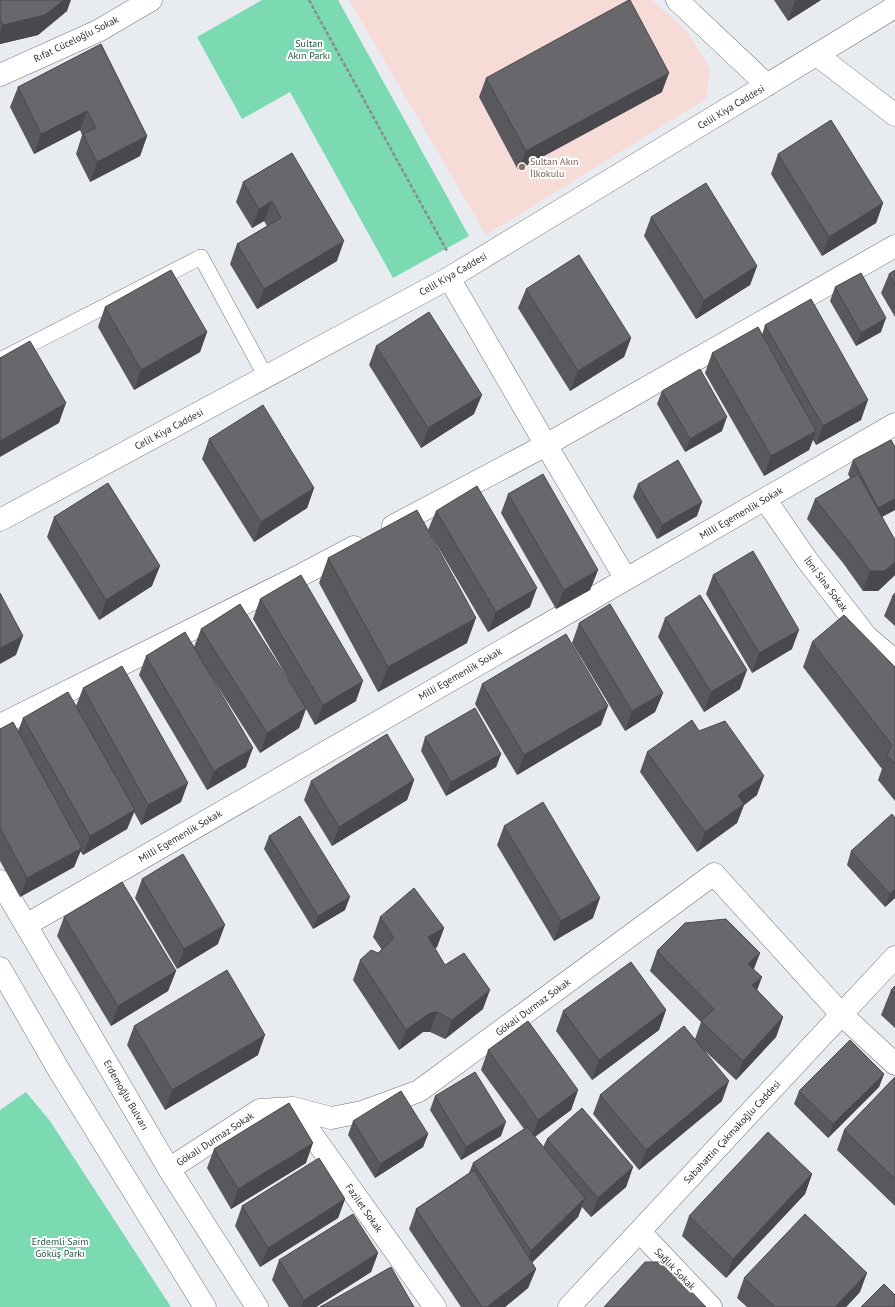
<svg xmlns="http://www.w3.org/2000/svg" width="895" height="1307" viewBox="0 0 895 1307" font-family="'PT Sans',sans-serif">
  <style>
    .education { fill: #f6dbd7 }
    .green { fill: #7bdab1 }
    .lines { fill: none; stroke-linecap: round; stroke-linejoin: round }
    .lane-casing { stroke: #707478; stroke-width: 16 }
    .street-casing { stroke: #707478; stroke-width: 23 }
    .secondary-casing { stroke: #707478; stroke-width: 23 }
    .path { stroke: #8a8d90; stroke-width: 2.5; stroke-dasharray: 4 2; stroke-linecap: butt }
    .lane { stroke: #fff; stroke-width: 15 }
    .street { stroke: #fff; stroke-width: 22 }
    .secondary { stroke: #fff; stroke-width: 22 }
    .wall { fill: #59595d }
    .shaded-wall { fill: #49484c }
    .building { fill: #68676c; stroke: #49484c }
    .education-dot { fill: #8d6e63; stroke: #fff; stroke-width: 1.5 }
    .labels { text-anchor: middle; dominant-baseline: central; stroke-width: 4; stroke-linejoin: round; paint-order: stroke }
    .street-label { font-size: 10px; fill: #2d2e30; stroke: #fff }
    .park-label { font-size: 10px; fill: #24523f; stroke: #fff }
    .education-label { font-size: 10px; fill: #785e54; stroke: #fff; text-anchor: start }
  </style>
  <rect width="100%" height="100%" fill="#e8ecf1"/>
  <path class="education" d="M349,0H652L688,32L710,69L706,99L486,235Z"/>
  <path class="green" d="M262,0H338L469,236L393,278L290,92L242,119L197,37Z
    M26,1092L50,1121L171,1307H0V1110Z"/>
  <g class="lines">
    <g class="lane-casing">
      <path id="lane" d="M0,360L201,257L266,377"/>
    </g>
    <g class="street-casing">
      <path id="street" d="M817,55L895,115
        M0,75L98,31L151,0
        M449,278L546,445L626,579
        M765,499L807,560L866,636L895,661
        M393,526L546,445L895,246
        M0,725L303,574L354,547
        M26,925L895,424
        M293,1108L435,1307
        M169,1169L260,1110L293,1108L331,1118L362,1112L419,1091L714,874L842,1015L895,1064
        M640,1232L711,1307"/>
    </g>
    <g class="secondary-casing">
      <path id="secondary" d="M677,0L767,85
        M0,520L449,278L895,7
        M0,881L169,1169L257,1307
        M0,968L60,1072L205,1307
        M569,1307L895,957"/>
    </g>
    <path class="path" d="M309,0L447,251"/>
    <use href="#lane" class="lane"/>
    <use href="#street" class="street"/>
    <use href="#secondary" class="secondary"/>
  </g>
  <path class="wall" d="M0,0L67,11L38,35L0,44Z
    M774,0H821L788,21Z
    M101,44L147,136L140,156L90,182L76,154L82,135L80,130L34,154L10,107L18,87Z
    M486,78L662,92L518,170L479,97Z
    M292,153L337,261L257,309L230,264L237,244L267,226L264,221L252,228L236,202L243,182Z
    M778,154L883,203L876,223L822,256L771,174Z
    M651,217L757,266L750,285L696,319L644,236Z
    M895,270V317L881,293L889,274Z
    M835,287L881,332L856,346L830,301Z
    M526,289L631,338L624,357L570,391L518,308Z
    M105,307L207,332L200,352L134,390L98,327Z
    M765,325L861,420L816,445L813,440L809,450L764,476L705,373L712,353L762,335Z
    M376,346L474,414L421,448L369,365Z
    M662,391L722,431L685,452L657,404Z
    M209,439L314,488L307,508L254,542L202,459Z
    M895,447V510L882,517L895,540V575L878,591H863L843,563L807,519L815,499L850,478L848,474L853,460Z
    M638,484L697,516L657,539L633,497Z
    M508,494L598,570L590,590L556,609L501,513Z
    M436,511L530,607L488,632L428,530Z
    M54,517L152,586L99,620L47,537Z
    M328,558L467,643L378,692L319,583Z
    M713,575L792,649L752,673L706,594Z
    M895,593V626L884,616L892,597Z
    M260,599L356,701L315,725L306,709L299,728L260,753L207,670L246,767L207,790L139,675L146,656L194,647L201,629L295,691L253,619Z
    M665,618L740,689L704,712L658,637Z
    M579,623L663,693L655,712L625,731L572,643Z
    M812,642L895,667V801L878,780L882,769L803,667Z
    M482,684L601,725L517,775L475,704Z
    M83,688L181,802L141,825L134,812L127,829L83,855L80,851L74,867L20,897L0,861V729L18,731L23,718L76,706Z
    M699,731L757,795L744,805L737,823L697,852L640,772L647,752Z
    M425,737L501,754L496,767L446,796L421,751Z
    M414,780L407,800L332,846L304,800L311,781Z
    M895,818V898L885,907L847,865L851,851Z
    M504,826L593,918L554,941L497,845Z
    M269,836L345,910L313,929L264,849Z
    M142,879L218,944L177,969L135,898Z
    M64,917L176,971L168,991L111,1026L57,936Z
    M380,917L444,928L437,947L435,948L445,965L483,1009L445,1039L430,1032H423L399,1050L353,980L360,960L378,953L382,950L373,937Z
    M657,951L760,953L754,969L757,990L783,1017L776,1037L736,1080L705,1051L722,1101L639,1170L593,1114L600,1095L695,1039L701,1022L650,971Z
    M895,986V1028L881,1015L891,990Z
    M666,1010L659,1030L592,1080L556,1031L563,1011Z
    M134,1026L258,1055L165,1110L127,1045Z
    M488,1050L578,1090L571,1110L535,1137L543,1147L547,1139L633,1167L626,1187L591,1217L582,1207L578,1217L532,1263L536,1269L528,1288L505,1307H461L409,1229L416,1209L469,1173L473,1163L524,1129L481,1070Z
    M884,1074L879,1087L828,1138L794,1104L799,1091Z
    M895,1077V1206L837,1150L844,1130Z
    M435,1096L501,1136L461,1160L430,1110Z
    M353,1121L428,1134L423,1147L375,1178L348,1135Z
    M214,1149L306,1163L231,1209L207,1168Z
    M812,1174L805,1194L726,1278L682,1236L689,1216Z
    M345,1199L338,1218L260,1267L235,1226L242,1206Z
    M378,1253L371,1272L316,1307H289L272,1280L279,1260Z
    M744,1278L860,1292L846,1307H747L737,1298Z"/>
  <path class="shaded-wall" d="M64,0H71L67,11L38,35L0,44V32L3,25Z
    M798,0H821L788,21L795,1Z
    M669,73L662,92L518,170L526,151Z
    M87,111L80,130L34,154L41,134Z
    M147,136L140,156L90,182L97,162Z
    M272,201L264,221L252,228L259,209Z
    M883,203L876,223L822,256L829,237Z
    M344,241L337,261L257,309L264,289Z
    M757,266L750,285L696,319L704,300Z
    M886,318L881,332L856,346L861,333Z
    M207,332L200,352L134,390L141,370Z
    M631,338L624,357L570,391L578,371Z
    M482,395L474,414L421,448L428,428Z
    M868,400L861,420L816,445L823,426Z
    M66,403L59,423L0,457V441Z
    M727,417L722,431L685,452L690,439Z
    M816,431L809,450L764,476L771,456Z
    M314,488L307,508L254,542L261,522Z
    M895,499V510L873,521L878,508Z
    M702,502L697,516L657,539L662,525Z
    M895,562V575L878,591H863L870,571Z
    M160,566L152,586L99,620L106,600Z
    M598,570L590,590L556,609L564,590Z
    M537,588L530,607L488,632L496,612Z
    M476,618L467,643L378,692L388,667Z
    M799,630L792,649L752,673L759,653Z
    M23,636L16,655L0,664V648Z
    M747,670L740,689L704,712L711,692Z
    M363,681L356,701L315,725L323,705Z
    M663,693L655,712L625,731L632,711Z
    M608,706L601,725L517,775L524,755Z
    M306,708L299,728L260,753L267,733Z
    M253,748L246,767L207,790L214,771Z
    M501,754L496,767L446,796L451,782Z
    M764,776L757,795L744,805L737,823L697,852L705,832L738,795Z
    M414,780L407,800L332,846L339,827Z
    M188,783L181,802L141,825L148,805Z
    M135,810L127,829L83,855L90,836Z
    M82,848L74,867L20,897L27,878Z
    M895,889V898L885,907L890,894Z
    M350,897L345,910L313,929L318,916Z
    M600,898L593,918L554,941L561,921Z
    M225,925L218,944L177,969L184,949Z
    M444,928L437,947L421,957L428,937Z
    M760,953L752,972L748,964Z
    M176,971L168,991L111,1026L118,1006Z
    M762,977L755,996L752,985Z
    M490,990L483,1009L445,1039L452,1020Z
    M666,1010L659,1030L592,1080L599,1060Z
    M437,1012L430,1032H423L399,1050L406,1030L430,1013Z
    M783,1017L776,1037L736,1080L743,1061Z
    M265,1035L258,1055L165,1110L172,1090Z
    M884,1074L879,1087L828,1138L833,1124Z
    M729,1081L722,1101L639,1170L646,1150Z
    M578,1090L571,1110L531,1139L538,1120Z
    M506,1122L501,1136L461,1160L466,1147Z
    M428,1134L423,1147L375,1178L380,1164Z
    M313,1143L306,1163L231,1209L238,1189Z
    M633,1167L626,1187L591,1217L598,1198Z
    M812,1174L805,1194L726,1278L733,1259Z
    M585,1198L578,1217L524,1270L531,1251Z
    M345,1199L338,1218L260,1267L268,1248Z
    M378,1253L371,1272L316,1307H301L304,1300Z
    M536,1269L528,1288L505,1307H487Z
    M867,1273L860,1292L846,1307H835Z"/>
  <path class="building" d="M0,0H64L45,15L3,25L0,20Z
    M629,0H630L669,73L526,151L486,78Z
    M101,44L147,136L97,162L83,134L96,128L87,111L41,134L18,87Z
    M831,120L883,203L829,237L778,154Z
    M292,153L344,241L264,289L237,244L281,218L272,201L259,209L243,182Z
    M706,183L757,266L704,300L651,217Z
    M579,255L631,338L578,371L526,289Z
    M171,270L207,332L141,370L105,307Z
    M895,270V285L889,274Z
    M861,273L886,318L861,333L835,287Z
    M811,299L868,400L823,426L765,325Z
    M429,312L482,395L428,428L376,346Z
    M758,327L816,431L771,456L712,353Z
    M30,341L66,403L0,441V358Z
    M700,369L727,417L690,439L662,391Z
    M263,405L314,488L261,522L209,439Z
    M891,440L895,447V499L878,508L853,460Z
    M678,460L702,502L662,525L638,484Z
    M543,474L598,570L564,590L508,494Z
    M858,474L895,540V562L885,571H870L850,543L815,499Z
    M108,483L160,566L106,600L54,517Z
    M477,486L537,588L496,612L436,511Z
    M417,510L476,618L388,667L328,558Z
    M753,551L799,630L759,653L713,575Z
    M301,575L363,681L323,705L260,599Z
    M0,593L23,636L0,648Z
    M895,593V600L892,597Z
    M700,595L747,670L711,692L665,618Z
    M240,604L306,708L267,733L201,629Z
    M610,604L663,693L632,711L579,623Z
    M844,615L895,667V764L887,755L892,745L812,642Z
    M185,632L253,748L214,771L146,656Z
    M566,634L608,706L524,755L482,684Z
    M122,666L188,783L148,805L83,688Z
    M68,692L135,810L90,836L23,718Z
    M475,708L501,754L451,782L425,737Z
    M692,720L699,731L725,721L764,776L738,795L744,804L705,832L647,752Z
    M13,722L82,848L27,878L0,828V729Z
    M387,734L414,780L339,827L311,781Z
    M543,802L600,898L561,921L504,826Z
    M892,814L895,818V889L890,894L851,851Z
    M300,816L350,897L318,916L269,836Z
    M183,854L225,925L184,949L142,879Z
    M122,882L176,971L118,1006L64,917Z
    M414,888L444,928L428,937L445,965L464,953L490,990L452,1020L437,1012L430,1013L406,1030L360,960L371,950L378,953L394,938L380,917Z
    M726,919L760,953L748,964L762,977L752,985L783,1017L743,1061L701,1021L714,1009L657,951L685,923Z
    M631,962L666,1010L599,1060L563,1011Z
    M227,970L265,1035L172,1090L134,1026Z
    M895,986V995L891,990Z
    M528,1021L578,1090L538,1120L488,1050Z
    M684,1026L729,1081L646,1150L600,1095Z
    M850,1040L884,1074L833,1124L799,1091Z
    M475,1072L506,1122L466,1147L435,1096Z
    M895,1077V1179L844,1130Z
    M401,1091L428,1134L380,1164L353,1121Z
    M289,1103L313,1143L238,1189L214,1149Z
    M582,1108L633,1167L598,1198L547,1139Z
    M527,1127L585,1198L531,1251L473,1163Z
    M768,1132L812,1174L733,1259L689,1216Z
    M319,1158L345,1199L268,1248L242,1206Z
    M474,1170L536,1269L487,1307H482L416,1209Z
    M353,1214L378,1253L304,1300L279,1260Z
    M805,1214L867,1273L835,1307H775L744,1278Z
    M645,1262H663L706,1307H604Z
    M391,1267L414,1307H320Z
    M884,1284L895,1295V1307H861Z"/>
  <circle class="education-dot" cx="522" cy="167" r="4"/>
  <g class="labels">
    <g class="street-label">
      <text transform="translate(76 39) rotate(-26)">Rıfat Cüceloğlu Sokak</text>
      <text transform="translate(731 107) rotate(-31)">Celil Kiya Caddesi</text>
      <text transform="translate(453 274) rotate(-30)">Celil Kiya Caddesi</text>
      <text transform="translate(169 429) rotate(-28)">Celil Kiya Caddesi</text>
      <text transform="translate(741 513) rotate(-30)">Milli Egemenlik Sokak</text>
      <text transform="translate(826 584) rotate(53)">İbni Sina Sokak</text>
      <text transform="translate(460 674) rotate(-30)">Milli Egemenlik Sokak</text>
      <text transform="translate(180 836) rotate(-30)">Milli Egemenlik Sokak</text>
      <text transform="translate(533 1007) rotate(-36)">Gökali Durmaz Sokak</text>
      <text transform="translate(126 1095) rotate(60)">Erdemoğlu Bulvarı</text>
      <text transform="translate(732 1132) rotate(-47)">Sabahattin Çakmakoğlu Caddesi</text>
      <text transform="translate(215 1139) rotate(-33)">Gökali Durmaz Sokak</text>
      <text transform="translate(364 1208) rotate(55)">Fazilet Sokak</text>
      <text transform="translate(675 1269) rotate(46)">Sağlık Sokak</text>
    </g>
    <g class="park-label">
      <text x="309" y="43">Sultan<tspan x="309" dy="12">Akın Parkı</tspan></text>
      <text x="60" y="1241">Erdemli Saim<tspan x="60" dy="12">Göküş Parkı</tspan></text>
    </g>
    <g class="education-label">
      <text x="530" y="161">Sultan Akın<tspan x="530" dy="12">İlkokulu</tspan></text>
    </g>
  </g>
</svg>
